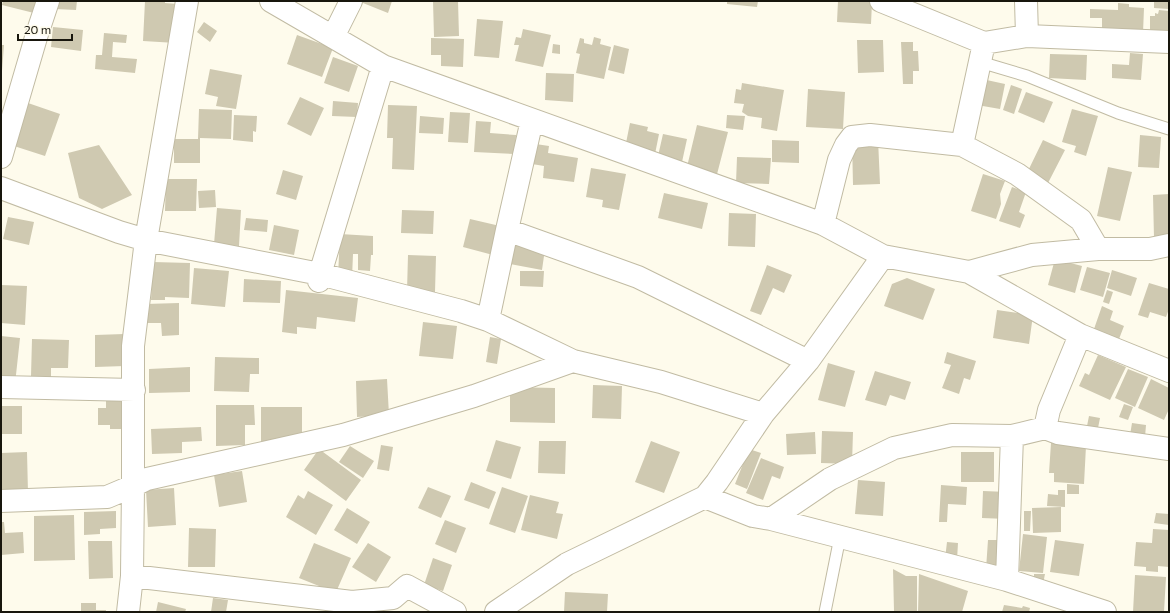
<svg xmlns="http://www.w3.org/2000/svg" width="1170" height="613" viewBox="0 0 1170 613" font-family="Commissioner,sans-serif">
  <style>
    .building { fill: #cfc9b1 }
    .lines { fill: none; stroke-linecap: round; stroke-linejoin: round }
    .lane-casing { stroke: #c1bba3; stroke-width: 13 }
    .street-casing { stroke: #c1bba3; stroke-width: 24 }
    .lane { stroke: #fff; stroke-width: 11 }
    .street { stroke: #fff; stroke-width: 22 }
  </style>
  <rect width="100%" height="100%" fill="#fefbec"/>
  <path class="building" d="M3,1H41L38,14L2,5Z
    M55,1H77L76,10L55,9Z
    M145,1H165V3L178,4L176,43L143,41Z
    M358,1H392L388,13Z
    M433,1H458L459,36L434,37Z
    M727,1H758L757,7L727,4Z
    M838,1L872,2L871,24L837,22Z
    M1154,1H1169V9L1154,8Z
    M1118,3L1129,4V7L1144,8L1143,33L1102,32V18H1090V9L1118,10Z
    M1159,10L1169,11V35L1150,34V16H1155V13L1158,14Z
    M477,19L503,21L499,58L474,56Z
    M204,22L217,31L210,42L197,32Z
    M53,27L83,30L81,51L51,47Z
    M523,29L551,35L543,67L515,61L519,45H514L516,37L521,38Z
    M104,33L127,35L126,43L113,42L112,57L137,59L135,73L95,69L96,55H102Z
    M297,35L333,48L322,77L287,64Z
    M594,37L601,39L600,44L611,47L604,79L576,73L580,54L576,53L580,38L584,39V43L592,45Z
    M431,38L464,39L463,67L441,66V55H431Z
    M857,40H883L884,72L858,73Z
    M901,42H913V51H918L919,71H913V84H903Z
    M553,44L560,45V54L552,53Z
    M1,45H4L2,71H1Z
    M614,45L629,49L624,74L608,70Z
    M1130,53L1143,54L1141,80L1112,78V64L1129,65Z
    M1050,54L1087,55L1086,80L1049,78Z
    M333,57L358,66L349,92L324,83Z
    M210,69L242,75L236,109L216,106L218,97L205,94Z
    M546,73L574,74L573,102L545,100Z
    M982,79L1005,84L1000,109L977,105Z
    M742,83L784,90L777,131L761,128L762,118L748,116L742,112L744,104L734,103L736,89L741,90Z
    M1011,85L1022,89L1014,114L1003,110Z
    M808,89L845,92L843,129L806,127Z
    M1026,92L1053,102L1044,123L1018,112Z
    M300,97L324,108L311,136L287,124Z
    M333,101L358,103L357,117L332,116Z
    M28,103L60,114L45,156L14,146Z
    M388,105L417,106L414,170L392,169L393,138H387Z
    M199,109L232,110L231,139L200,138V163H174V139H198Z
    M1072,109L1098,116L1086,156L1074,152L1076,146L1062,142Z
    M450,112L470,113L468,143L448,142Z
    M234,115L257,116L256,132L253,131V142L233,140Z
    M727,115L745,116L743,130L726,128Z
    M420,116L444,118L443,134L419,133Z
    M476,121L491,122L490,133L516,135L515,154L474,152Z
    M630,123L648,127L647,131L659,134L655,154L625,148Z
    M697,125L728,132L716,178L686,171Z
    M663,134L687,139L682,162L658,156Z
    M1140,135L1161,137L1159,168L1138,167Z
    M878,139L880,184L853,185L852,140Z
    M772,140L799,141V163L772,162Z
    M1043,140L1065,150L1048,183L1027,173Z
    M529,143L549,146L548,153L578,158L574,182L543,178L544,166L526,163Z
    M99,145L132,195L102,209L79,198L68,153Z
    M737,157L771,158L769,184L736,183Z
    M1108,167L1132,172L1120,221L1097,216Z
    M591,168L626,174L619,210L602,207L603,200L586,197Z
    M283,170L303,176L296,200L276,194Z
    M983,174L1005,181L1000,194L1001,204L996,219L971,211Z
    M166,179H197L196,211H165Z
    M1012,187L1026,192L1019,212L1025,215L1020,228L999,221Z
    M215,190L216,207L199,208L198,191Z
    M664,193L708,203L702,229L658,218Z
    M1169,194V238H1154L1153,195Z
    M217,208L241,210L239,246L214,244Z
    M402,210L434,211L433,234L401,233Z
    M729,213L756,214L755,247L728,246Z
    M8,217L34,222L29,245L3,239Z
    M246,218L268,220L267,232L244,230Z
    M470,219L500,226L493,255L463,247Z
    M274,225L299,230L294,255L269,250Z
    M340,234L373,236V255H371L370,271L358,270V254H353L352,278L338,277Z
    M514,243L545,249L542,270L510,264Z
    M408,255L436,256L435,292L407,291Z
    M1055,259L1082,266L1075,293L1048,285Z
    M153,262L190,263L189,298L165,297V300H151Z
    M767,265L792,275L784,293L773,288L761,315L750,311Z
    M1087,267L1110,273L1103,297L1080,290Z
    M194,268L229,271L225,307L191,304Z
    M1112,270L1137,278L1131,296L1107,288Z
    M520,271H544L543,287L520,286Z
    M907,278L935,289L923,320L884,306L892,284Z
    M244,279L281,281L280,303L243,302Z
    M1149,283L1169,289V309L1166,317L1150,312L1148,318L1138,315Z
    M1,285L27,286L25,325L1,323Z
    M286,290L358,298L355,322L317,317L316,329L297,327V334L282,332Z
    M1107,290L1113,292L1109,304L1103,302Z
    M179,303V335L162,336L161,323H145V304Z
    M1102,306L1113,311L1110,320L1124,326L1119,339L1094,329Z
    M997,310L1033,315L1029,344L993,338Z
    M423,322L457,326L453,359L419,356Z
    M124,334L125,366L95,367V335Z
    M1,336L20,338L15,384L1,383Z
    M490,337L501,339L497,364L486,362Z
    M32,339L69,340L68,368H51V377L31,376Z
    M947,352L976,361L970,380L964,378L959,394L942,388L951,365L944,363Z
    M1098,355L1126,367L1110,400L1079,386L1085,373L1089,375Z
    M215,357L259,358V374H250L249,392L214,391Z
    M828,363L855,371L845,407L818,400Z
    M190,367V392L149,393V369Z
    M1128,369L1148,377L1135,407L1115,398Z
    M875,371L911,382L905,400L890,395L886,406L865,400Z
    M387,379L389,415L357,417L356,381Z
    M1151,379L1169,388V409L1164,420L1138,408Z
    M593,385L622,386L621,419L592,418Z
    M510,387L555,388V423L510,422Z
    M106,397H125L124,429H110V425H98V408H106Z
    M1124,404L1133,407L1128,420L1119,417Z
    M216,405H254L255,425H245V445L216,446Z
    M1,406H22V434H1Z
    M261,407H302V441H261Z
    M1089,416L1100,418L1098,428L1087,426Z
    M1132,423L1146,425L1145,437L1130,435Z
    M201,427L202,441L182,442V453L152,454L151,429Z
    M822,431L853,432L852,464L821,463Z
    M815,432L816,454L787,455L786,434Z
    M496,440L521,447L511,479L486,471Z
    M539,441H566L565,474L538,473Z
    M651,441L680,452L664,493L635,482Z
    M1051,443L1086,446L1084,484L1054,482V473H1049Z
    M381,445L393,447L389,471L377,469Z
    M350,446L374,461L363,478L339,462Z
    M319,449L361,480L346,501L304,470Z
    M749,449L761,453L747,489L735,484Z
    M27,452L28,493L1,494V453Z
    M961,452H994V482H961Z
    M761,458L784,467L780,479L772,476L763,500L746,493Z
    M242,471L247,502L219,507L214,475Z
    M858,480L885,482L883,516L855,514Z
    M471,482L496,492L489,509L464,500Z
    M1067,484L1079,485V494H1067Z
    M941,485L967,487L966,505L948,504L947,522H939Z
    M428,487L451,496L441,518L418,508Z
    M502,487L528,496L515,533L489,524Z
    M174,488L176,525L148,527L146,490Z
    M1058,490H1065V507L1047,506L1048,494L1058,495Z
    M308,491L333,505L316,535L286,517L298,495L304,499Z
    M983,491L1008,492L1007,519L982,518Z
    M530,495L559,502L556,513L563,514L557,539L521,530Z
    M1061,507V532L1033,533L1032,508Z
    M347,508L370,522L357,544L334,530Z
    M116,511V528L100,529V534L84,535V512Z
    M1024,511H1031L1030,531H1024Z
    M1156,513L1169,514V525L1154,523Z
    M74,515L75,560L34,561V516Z
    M445,520L466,528L456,553L435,544Z
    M1,522H4L5,533L23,532L24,553L1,555Z
    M189,528L216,529L215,567H188Z
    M1153,529L1169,530V567L1158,566V572L1146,571V567L1134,566L1136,542L1152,543Z
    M1023,534L1047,537L1043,573L1019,571Z
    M988,540H1002L1001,570L986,569Z
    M1055,540L1084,544L1079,576L1050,572Z
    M88,541H112L113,578L89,579Z
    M947,542L958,543L957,560L945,559Z
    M314,543L351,558L333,599L317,592L319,586L299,578Z
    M368,543L391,557L376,582L352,567Z
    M433,558L452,565L443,591L424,585Z
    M893,569L906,576H917V611H894Z
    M919,574L968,591L962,612H918Z
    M1034,574H1045L1043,584L1034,582Z
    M1135,575L1166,577L1164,612H1133Z
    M565,592L608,594L607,612H564Z
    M213,598L228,600L226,612H211Z
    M158,602L186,609L185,612H156Z
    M81,603H96V610H106V612H81Z
    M1004,605L1022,608L1023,606L1030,608L1029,612H1002Z"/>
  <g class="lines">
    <g class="lane-casing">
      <path id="lane" d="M980,62L1027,76L1118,113L1169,129
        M825,612L840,537"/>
    </g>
    <g class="street-casing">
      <path id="street" d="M271,1L383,66L823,224L883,256L969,272L1080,335L1169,371
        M881,1L984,43L1027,36L1169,42
        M1026,1L1027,36
        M333,37L351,1
        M962,145L984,43
        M1,157L37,34L48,1
        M1,188L119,232L146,240L320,274L461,311L488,320L573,361L661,382L763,414
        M823,224L839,160L846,145L852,137L870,135L962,145L1017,174L1081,220L1098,249
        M507,230L638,277L808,361
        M969,272L1032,255L1098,249H1150L1169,245
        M319,281L320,274L383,66
        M488,320L507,230L532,120
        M1,387L134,390
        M1045,428L1049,410L1080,335
        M705,497L753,516L771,519L1007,580L1105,612
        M1,501L107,497L133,486L147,479L343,435L474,396L573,361
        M771,519L830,479L894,448L952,435L1012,436L1045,428L1058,433L1169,449
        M132,576L352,602L393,598L407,586L455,612
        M1007,580L1012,436
        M128,612L132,576L133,486V346L146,240L187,1
        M496,612L567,564L705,497L717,482L763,414L808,361L883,256"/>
    </g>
    <use href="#lane" class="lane"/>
    <use href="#street" class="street"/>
  </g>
  <rect width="1170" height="613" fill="none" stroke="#18160d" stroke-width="4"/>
  <path d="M18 34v6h54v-6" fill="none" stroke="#18160d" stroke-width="2"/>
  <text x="24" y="34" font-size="12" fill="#18160d" stroke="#fefbec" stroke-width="3" paint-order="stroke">20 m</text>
</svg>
